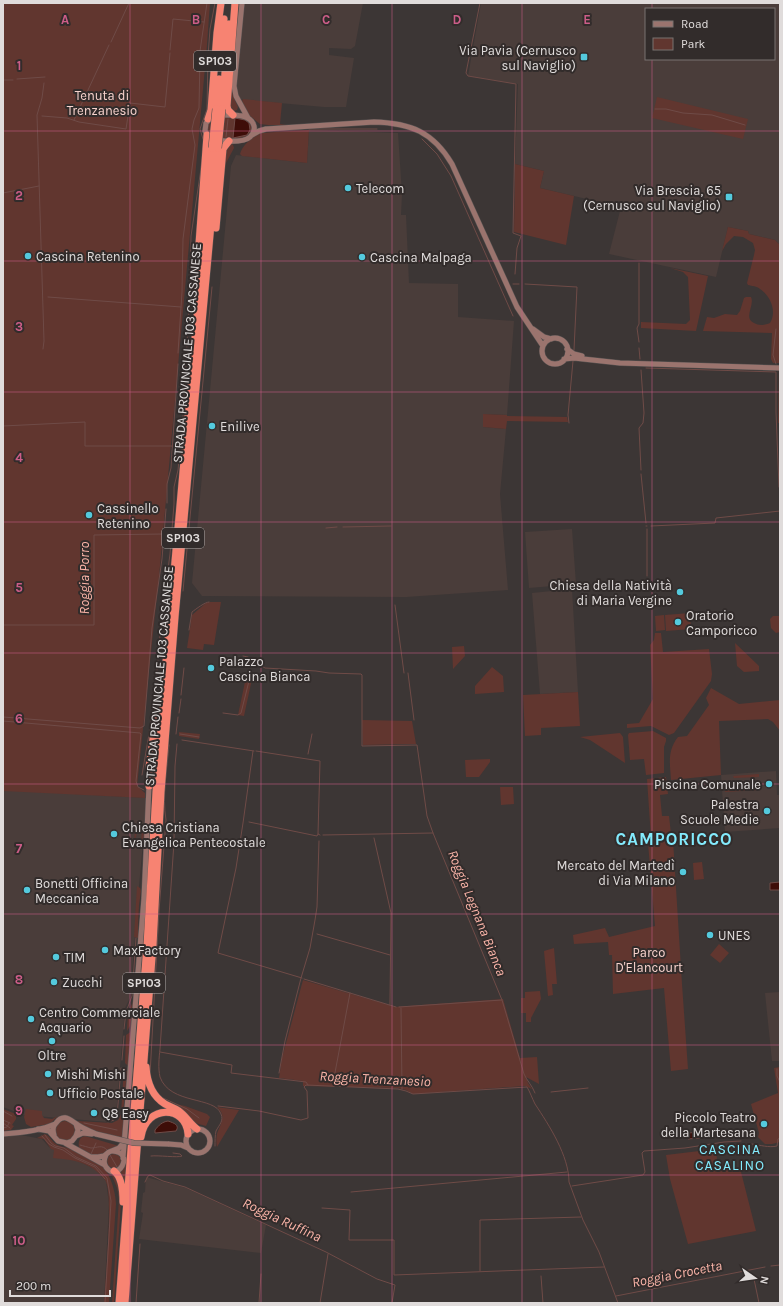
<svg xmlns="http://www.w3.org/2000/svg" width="783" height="1306" viewBox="0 0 783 1306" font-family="Karla,sans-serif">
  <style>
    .built { fill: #4a3d3a; fill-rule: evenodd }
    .green { fill: #61362f }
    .water { fill: #3e0d08; stroke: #6f4b47 }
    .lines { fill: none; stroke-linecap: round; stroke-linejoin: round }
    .stream { stroke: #6f4b47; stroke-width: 1 }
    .secondary-casing { stroke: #585352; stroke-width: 6 }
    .highway-casing { stroke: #585352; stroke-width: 8 }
    .secondary { stroke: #9b746e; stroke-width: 5 }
    .highway { stroke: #f78372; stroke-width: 7 }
    .secondary-bridge-casing { stroke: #585352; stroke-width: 6; stroke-linecap: butt }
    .highway-bridge-casing { stroke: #585352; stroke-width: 8; stroke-linecap: butt }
    .secondary-bridge { stroke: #9b746e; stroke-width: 5 }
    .highway-bridge { stroke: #f78372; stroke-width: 7 }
    .grid { fill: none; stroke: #cc5d88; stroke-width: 1; stroke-opacity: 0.55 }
    .poi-dot { fill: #54cadd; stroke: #322c2b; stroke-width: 1.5 }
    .labels { text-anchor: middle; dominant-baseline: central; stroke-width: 4; stroke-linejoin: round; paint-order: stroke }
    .shield { fill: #322c2b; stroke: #aca7a6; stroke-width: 1 }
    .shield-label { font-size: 12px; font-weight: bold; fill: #e0dcdb }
    .poi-label { font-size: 13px; fill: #e0dcdb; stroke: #322c2b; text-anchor: start }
    .park-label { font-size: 13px; fill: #f8d3cd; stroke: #322c2b }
    .street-label { font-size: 13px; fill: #e0dcdb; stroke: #322c2b }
    .water-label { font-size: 14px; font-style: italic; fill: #fcb5a9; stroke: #322c2b }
    .neighbourhood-label { font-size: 14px; letter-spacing: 1px; fill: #83ebfd; stroke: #322c2b }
    .district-label { font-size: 17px; font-weight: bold; letter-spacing: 1px; fill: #83ebfd; stroke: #322c2b }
    .grid-label { font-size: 13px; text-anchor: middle; font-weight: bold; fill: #cc5d88; stroke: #322c2b; stroke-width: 4; stroke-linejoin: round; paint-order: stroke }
  </style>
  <rect width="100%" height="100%" fill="#3c3635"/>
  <path class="built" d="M240,3H363L355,46L351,49L329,48V55L354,58L346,107H324L235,99Z
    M481,3H780V245L775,240L749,234L748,231L728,227L716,277L609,254L621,207L540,188L544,171L515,164L518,84L468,76ZM646,9H774V59H646Z
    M309,130L398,133L402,194L401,215H406L409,283L458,284V317L514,321L507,415L484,414L483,427L506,429L500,494L508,590L406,597L202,596L192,583L231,166L236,155L307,163Z
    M572,529L576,584L529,588L525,532Z
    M572,589L578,692L540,694L532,593Z
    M776,771L777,795H780V828L725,832L721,775Z
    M3,790L147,798L139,886L130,998L125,1008L116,1115L115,1119L108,1122L24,1115L3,1107Z
    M780,992V1061H772L765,993Z
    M15,1134L42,1139L49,1147L95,1169L106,1181L109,1204L104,1303H3V1135Z
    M146,1177L186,1188L266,1225L261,1253L139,1239L143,1213L141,1212L143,1193L145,1192Z"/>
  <path class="green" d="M3,3H210L207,45L160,566L137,786L145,793V798L3,791Z
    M231,83L233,95L238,107L237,110L234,111L229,104Z
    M657,97L748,119L743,139L652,118Z
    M243,99L282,103L280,124L286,125H268L260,124L246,113L242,101Z
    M221,117C229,117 239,116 247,120C250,121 251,124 252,127C253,141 229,140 220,138C216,137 212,135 208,133C204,121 212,120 221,117Z
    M309,130L307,163L242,156L240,154C242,146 252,137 260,133Z
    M231,143L233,145L234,148L226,163L222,189L224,150Z
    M515,164L544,171L540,188L574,196L566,245L514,232Z
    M728,227L748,231L749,234L775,240L780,245V363H773L771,359L772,333L703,331L707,317L714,318L725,314L737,315L740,311L744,298L746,297H751C755,305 743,318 754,323C759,326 765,325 770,323C777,312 771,296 760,289C757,286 752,286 748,285L747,283L754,255L755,250L753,243L743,237L734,236L726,244L722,251Z
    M670,268L708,276L696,331L641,328V322L686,324L690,320L688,277L683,272Z
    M779,370H780V423H778Z
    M483,414L507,415V416L567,417L568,422L507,421L506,429L483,427Z
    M210,602H221L214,645L204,644L203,650L187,648L192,615L206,603Z
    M690,613L691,629L666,631L665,615Z
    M664,615L665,630L656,631L655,616Z
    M773,616H780V632L776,633L771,628L770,619Z
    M655,633H661L663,652L709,649L712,674L711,681L674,733L669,735L651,726L627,728V724L639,723L653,699L650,645L654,640Z
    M735,643L759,666V671L744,672L737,666Z
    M464,646L465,656L453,669L452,647Z
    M492,667L503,676L504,692L475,694V686Z
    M246,677L252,679L244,716L238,715Z
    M711,688L739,704L780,700V731L773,722L768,719L719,721L721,775L671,780C670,763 667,751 678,737L687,736L709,705L706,698Z
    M578,692L580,726L541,728V735L525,736L523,695Z
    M362,720L412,721L416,744L363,745Z
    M653,731L666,738V741L664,747V773L646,775L644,759L630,760L628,735L629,733Z
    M179,732L200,734L199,739L179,736Z
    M620,733L623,737L625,763L590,740L580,737Z
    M490,759V762L479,777H466L465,760Z
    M759,774V777L734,778L733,776Z
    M666,777L668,794L660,795L662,816H669L671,834L669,837L651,838L647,779Z
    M500,787H513L514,804L501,805Z
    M759,787L760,790L725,792V790Z
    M135,828L143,829L144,835L143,844L138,843L141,840L142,830L138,829L134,844Z
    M673,840L682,984L688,1069L671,1071L664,988L613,994L612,955H609L608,942L574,944L573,935L605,928L609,937L655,926L648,843Z
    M702,862L704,879L694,880L693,863Z
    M137,886L140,888L141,891L139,905L138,926V938L134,937Z
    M719,944L729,953L720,963L710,955Z
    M554,948L557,984H552L553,995L548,996L544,951Z
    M303,980L389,1005L394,1007L503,999L520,1058L537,1057L539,1084L526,1077L528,1083L532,1089L525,1086L413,1094L406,1090L398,1088L303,1086V1081L279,1078L282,1058Z
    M540,991L541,999L531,1018V1022H526V1013H521V998H525V992Z
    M134,999L130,1026L127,1031L128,1013Z
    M132,1031L129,1067L125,1063L126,1035Z
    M124,1067L127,1072L123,1114L124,1127L123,1139C107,1136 89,1133 77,1121L112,1123L118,1120L121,1114Z
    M780,1067V1142L772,1144H765L758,1137L759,1133L751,1104L778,1093L774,1068Z
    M176,1104L185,1106L207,1114L210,1117L206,1126L195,1123Z
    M217,1107L239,1110L217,1147C216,1143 216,1135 218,1131C222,1122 226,1115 217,1107Z
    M3,1109L16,1114V1119L12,1125L14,1126L11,1130L3,1131Z
    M26,1109L42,1111V1115L44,1118L52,1119L58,1116L50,1124L31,1127L26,1124L24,1117Z
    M55 1131a10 10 0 1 1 20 0a10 10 0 1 1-20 0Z
    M128,1130H129L124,1191L118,1173L125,1165V1154Z
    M45,1134C50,1136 51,1141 56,1144C60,1147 66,1147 71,1149C76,1151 96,1161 101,1165C110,1172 116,1193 116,1204L109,1303H104C105,1283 114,1192 105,1180C91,1162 74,1160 53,1158L54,1150L51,1149L44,1139L37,1138Z
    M85,1136L119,1146L101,1155H90L79,1148C78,1143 79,1137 85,1136Z
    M716,1149L718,1170L740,1168L756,1231L688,1244L670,1179L666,1155Z
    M107 1161a7 7 0 1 1 14 0a7 7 0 1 1-14 0Z
    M111,1173L117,1178L121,1203L114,1303H112L119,1199L117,1188Z"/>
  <path class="water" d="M235,118L245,120L249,123L250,130L247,135L233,138Z
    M780,882V890H770V883Z
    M168,1121C174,1123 180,1125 176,1131L155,1133V1130C159,1125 162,1122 168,1121Z
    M700,1132V1138L688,1139V1133Z"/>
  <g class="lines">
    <path class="stream" d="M480,3L466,73L468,76L516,84L513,233L521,236L517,248L515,274
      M111,42L129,3
      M170,50L173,19L204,22
      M200,51L207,3
      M17,79L45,77
      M3,80H13
      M655,109H666L683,113L712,115L745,125
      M42,116L67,118L79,122L126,129L130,103L165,107L170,53
      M74,120L109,45
      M309,129H377
      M226,137L228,119
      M203,139L200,129L207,109L208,56L210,29L215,3
      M422,139L437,154L451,176L513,316
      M3,193L39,186
      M513,284H519
      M525,284L577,287L574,350
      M48,297L181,307
      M776,329L773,355L776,364
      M639,342L637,328L639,324V263
      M639,348L640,359
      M43,349L44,341L37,115L42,98L44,83
      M178,353L182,292L183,239L195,145L192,129L194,120L199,108L200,56
      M646,368L776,372V412L779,487
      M569,423L568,415L573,361
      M3,426L85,422V446H173
      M641,470L639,428L643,423L644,413L641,370
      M641,474L646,523
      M167,503V484L171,468L172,452L178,364
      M646,526H647
      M651,526L715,523L716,518L780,511
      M343,527L391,526
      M326,528L337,527
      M647,576V529
      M183,591L212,287
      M395,605L404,673
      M3,625H94V535L164,534
      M189,630L192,612C196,609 205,602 209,602
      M243,656L248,657L265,668L316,671L329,673L361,674L362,675V746L417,745L427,816L433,833L502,1000L524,1074C527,1081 532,1085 535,1093
      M408,673L414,720
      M181,695L184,668
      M179,713L181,699
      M223,713L238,715L241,713L249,681
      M3,717L140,728L144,726L152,628L162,559L166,509
      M3,721L140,733L141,734L136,781L138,787L144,790
      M176,734L178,717
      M180,734L199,737
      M182,740L254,751
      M177,744L175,766L174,842L160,1049C159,1058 158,1068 160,1077C170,1105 215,1096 221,1114C224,1121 219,1125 216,1131C215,1135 215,1142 215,1146
      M253,751L243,823L236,868L218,953L302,978
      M256,751L320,761L318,834L320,835
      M308,754L312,734
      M142,775L154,705L161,623L170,554L174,504V487L178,470L183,417L190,291L191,236L202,162
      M249,822L317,836L318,834
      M323,835L433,833
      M374,838L391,913L390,1005
      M317,934L390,955
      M304,979L396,1007
      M399,1007L502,1000
      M401,1008L402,1089
      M124,1029L126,1012L132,996L136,938
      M160,1052L232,1065L231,1073L306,1082L308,1085
      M122,1060L124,1036
      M777,1069V1076L780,1082
      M279,1073L285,1041L301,978L310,948L315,920L317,907L319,841
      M150,1075L159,911L166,820C162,796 167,769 169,745
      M334,1078L350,993
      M551,1092L588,1088
      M163,1098L187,1109L199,1118
      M218,1106L259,1111L301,1120L308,1118L307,1091L304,1087L306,1085L398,1089L406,1091L413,1094L527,1087C530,1092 532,1098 535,1104C549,1125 569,1156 569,1182L583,1220L599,1252L618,1303
      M3,1111L12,1116
      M3,1120L10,1123
      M108,1122L114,1120L117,1116L121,1068
      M3,1123L10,1128
      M84,1123L117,1130
      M3,1128L7,1127L9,1123
      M45,1135L51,1143L55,1146L64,1148L76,1157L96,1166L107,1178L111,1201L105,1303
      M42,1136L49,1144L54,1147L63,1150L75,1158L95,1167L105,1179
      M752,1144C760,1145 769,1148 777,1146L778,1139L780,1138
      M80,1145C84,1146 87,1147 91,1148C97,1148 102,1144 107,1150
      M91,1154L96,1143
      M110,1155L117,1167
      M151,1156C158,1155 178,1158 182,1156L180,1154L173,1153
      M145,1182L148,1176L150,1175L163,1181L185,1187L326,1252L377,1279L395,1285L392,1303
      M572,1186L643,1175L645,1172L642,1153L644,1151L685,1148L724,1142L741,1141
      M351,1192L567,1172
      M322,1208L350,1210L349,1240H394V1275L604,1267
      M771,1266L780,1265
      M480,1271V1220L581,1217
      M541,1276L543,1303
      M754,1279L759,1303
      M616,1296L765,1267
      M136,1303L140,1244
      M259,1303L261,1274
      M320,1303L328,1254"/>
    <g class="secondary-casing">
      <path id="secondary" d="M242,3L234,86L236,96L248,118
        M221,115C231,115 251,113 254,126C255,130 253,134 250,137C244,143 219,142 211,138C208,137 207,134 205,131L206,123L212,117Z
        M252,135L259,131L266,129L374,122C411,123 433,132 452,164L517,307L543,346
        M533,329L544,337L551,339
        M542 351a13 13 0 1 1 26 0a13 13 0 1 1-26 0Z
        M567,349L574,354L582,356
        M564,359L574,358L620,363L780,368
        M186 1141a12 12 0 1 1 24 0a12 12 0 1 1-24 0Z
        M38,1129L49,1131L58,1141L67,1143L72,1141L76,1136L78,1130L76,1124
        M3,1134C18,1133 42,1130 55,1124
        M54,1135C53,1131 52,1127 56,1123C64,1112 71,1121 78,1125C84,1129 90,1131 96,1134
        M76,1136L83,1133L92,1134
        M65,1143L105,1165
        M168,1144L181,1145L188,1148
        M106,1155C104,1159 103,1163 106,1167C117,1183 136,1153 113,1151
        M92,1157H98L104,1156L109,1152L119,1148L124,1142
        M123,1158L144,898L149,786"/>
    </g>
    <g class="highway-casing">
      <path id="highway" d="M220,59L224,19
        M216,109L219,79
        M222,109L229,24
        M233,115L228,110L227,106L235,3
        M208,119L211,110L217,33L221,3
        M216,228L223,149L225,146L229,141
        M197,271L207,135
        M149,786V767L158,704
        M146,1067C147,1082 152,1096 165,1104C170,1107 175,1108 179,1111C186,1116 190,1124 197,1129
        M141,1137C146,1104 186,1105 188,1134
        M114,1171C122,1177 123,1193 123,1202
        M119,1303L147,945L156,792L166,662L212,148
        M125,1303L153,945L161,792L175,617L218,148"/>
    </g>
    <use href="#secondary" class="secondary"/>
    <use href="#highway" class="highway"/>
    <g class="secondary-bridge-casing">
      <path id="secondary-bridge" d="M96,1134L134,1143L168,1144"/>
    </g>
    <g class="highway-bridge-casing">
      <path id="highway-bridge" d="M212,148L216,109
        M218,148L222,109"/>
    </g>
    <use href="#secondary-bridge" class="secondary-bridge"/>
    <use href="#highway-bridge" class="highway-bridge"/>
  </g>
  <path class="grid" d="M130,3V1303M261,3V1303M392,3V1303M522,3V1303M652,3V9M652,59V1303M3,131H780M3,261H780M3,392H780M3,522H780M3,653H780M3,784H780M3,914H780M3,1045H780M3,1175H780"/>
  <g class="poi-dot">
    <rect x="580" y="53" width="8" height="8" rx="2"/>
    <circle cx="348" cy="188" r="4"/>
    <rect x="725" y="193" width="8" height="8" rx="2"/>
    <circle cx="28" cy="256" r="4"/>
    <circle cx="362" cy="257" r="4"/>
    <circle cx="212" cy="426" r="4"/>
    <circle cx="89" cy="515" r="4"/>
    <circle cx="680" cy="592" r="4"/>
    <circle cx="678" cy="622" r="4"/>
    <circle cx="211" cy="668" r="4"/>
    <circle cx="769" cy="784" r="4"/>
    <circle cx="767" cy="811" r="4"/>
    <circle cx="114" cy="834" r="4"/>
    <circle cx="683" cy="872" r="4"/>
    <circle cx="27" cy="890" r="4"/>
    <circle cx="710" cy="935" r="4"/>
    <circle cx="105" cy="950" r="4"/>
    <circle cx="56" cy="957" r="4"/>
    <circle cx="54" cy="982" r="4"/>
    <circle cx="31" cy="1019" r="4"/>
    <circle cx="52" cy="1041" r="4"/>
    <circle cx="48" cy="1074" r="4"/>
    <circle cx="50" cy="1093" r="4"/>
    <circle cx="94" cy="1113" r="4"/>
    <circle cx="764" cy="1124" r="4"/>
  </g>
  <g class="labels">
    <g class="shield">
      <rect x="194" y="51" width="42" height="20" rx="3"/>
      <rect x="162" y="528" width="42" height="20" rx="3"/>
      <rect x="123" y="973" width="42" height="20" rx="3"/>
    </g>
    <g class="shield-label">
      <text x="215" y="61">SP103</text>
      <text x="183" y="538">SP103</text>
      <text x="144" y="983">SP103</text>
    </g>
    <g class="poi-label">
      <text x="576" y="50" text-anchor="end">Via Pavia (Cernusco<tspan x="576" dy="15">sul Naviglio)</tspan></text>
      <text x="356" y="188">Telecom</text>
      <text x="721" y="190" text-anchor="end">Via Brescia, 65<tspan x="721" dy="15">(Cernusco sul Naviglio)</tspan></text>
      <text x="36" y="256">Cascina Retenino</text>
      <text x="370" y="257">Cascina Malpaga</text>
      <text x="220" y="426">Enilive</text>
      <text x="97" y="508">Cassinello<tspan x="97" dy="15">Retenino</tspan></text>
      <text x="672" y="585" text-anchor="end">Chiesa della Natività<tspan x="672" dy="15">di Maria Vergine</tspan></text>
      <text x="686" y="615">Oratorio<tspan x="686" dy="15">Camporicco</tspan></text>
      <text x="219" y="661">Palazzo<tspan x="219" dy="15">Cascina Bianca</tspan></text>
      <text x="761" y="784" text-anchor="end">Piscina Comunale</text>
      <text x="759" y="804" text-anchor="end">Palestra<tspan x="759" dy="15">Scuole Medie</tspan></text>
      <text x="122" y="827">Chiesa Cristiana<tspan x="122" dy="15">Evangelica Pentecostale</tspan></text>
      <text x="675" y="865" text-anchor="end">Mercato del Martedì<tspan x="675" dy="15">di Via Milano</tspan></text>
      <text x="35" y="883">Bonetti Officina<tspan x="35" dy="15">Meccanica</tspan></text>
      <text x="718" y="935">UNES</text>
      <text x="113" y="950">MaxFactory</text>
      <text x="64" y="957">TIM</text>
      <text x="62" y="982">Zucchi</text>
      <text x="39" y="1012">Centro Commerciale<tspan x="39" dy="15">Acquario</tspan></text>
      <text x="52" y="1055" text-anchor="middle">Oltre</text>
      <text x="56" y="1074">Mishi Mishi</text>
      <text x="58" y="1093">Ufficio Postale</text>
      <text x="102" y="1113">Q8 Easy</text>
      <text x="756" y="1117" text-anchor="end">Piccolo Teatro<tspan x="756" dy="15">della Martesana</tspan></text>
    </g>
    <g class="park-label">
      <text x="102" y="95">Tenuta di<tspan x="102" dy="15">Trenzanesio</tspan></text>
      <text x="649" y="952">Parco<tspan x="649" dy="15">D'Elancourt</tspan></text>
    </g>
    <g class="street-label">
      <text transform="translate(187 353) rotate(-85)">STRADA PROVINCIALE 103 CASSANESE</text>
      <text transform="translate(159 676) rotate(-85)">STRADA PROVINCIALE 103 CASSANESE</text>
    </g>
    <g class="water-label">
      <text transform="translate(84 578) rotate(-90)">Roggia Porro</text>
      <text transform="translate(477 913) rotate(68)">Roggia Legnana Bianca</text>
      <text transform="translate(375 1079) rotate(3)">Roggia Trenzanesio</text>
      <text transform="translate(282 1220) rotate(25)">Roggia Ruffina</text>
      <text transform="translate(677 1274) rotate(-11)">Roggia Crocetta</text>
    </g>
    <g class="neighbourhood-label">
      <text x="730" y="1149">CASCINA<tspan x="730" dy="16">CASALINO</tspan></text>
    </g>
    <g class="district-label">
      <text x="674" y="839">CAMPORICCO</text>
    </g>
  </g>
  <g class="grid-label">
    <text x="65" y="24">A</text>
    <text x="196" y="24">B</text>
    <text x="326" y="24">C</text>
    <text x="457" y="24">D</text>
    <text x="587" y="24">E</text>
    <text x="19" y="70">1</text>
    <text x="19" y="200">2</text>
    <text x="19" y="331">3</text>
    <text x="19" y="462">4</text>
    <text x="19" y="592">5</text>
    <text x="19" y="723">6</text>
    <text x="19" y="853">7</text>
    <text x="19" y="984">8</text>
    <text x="19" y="1115">9</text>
    <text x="19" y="1245">10</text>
  </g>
  <rect width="783" height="1306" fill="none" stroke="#e0dcdb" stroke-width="8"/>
  <rect x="645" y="8" width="130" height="52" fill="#322c2b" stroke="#787271"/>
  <rect x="653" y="21" width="20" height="6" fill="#9b746e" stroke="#787271"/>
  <text x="681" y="28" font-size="12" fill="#e0dcdb">Road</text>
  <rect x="653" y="38" width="20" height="12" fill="#61362f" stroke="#787271"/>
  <text x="681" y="48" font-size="12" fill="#e0dcdb">Park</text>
  <g transform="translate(755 1278) rotate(103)" stroke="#322c2b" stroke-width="3" paint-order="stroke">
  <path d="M0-3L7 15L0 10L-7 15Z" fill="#e0dcdb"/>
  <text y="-6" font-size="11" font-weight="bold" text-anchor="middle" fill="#e0dcdb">N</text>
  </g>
  <path d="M10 1290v6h100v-6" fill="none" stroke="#e0dcdb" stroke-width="2"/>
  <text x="16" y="1290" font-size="12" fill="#e0dcdb" stroke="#322c2b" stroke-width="3" paint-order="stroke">200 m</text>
</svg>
